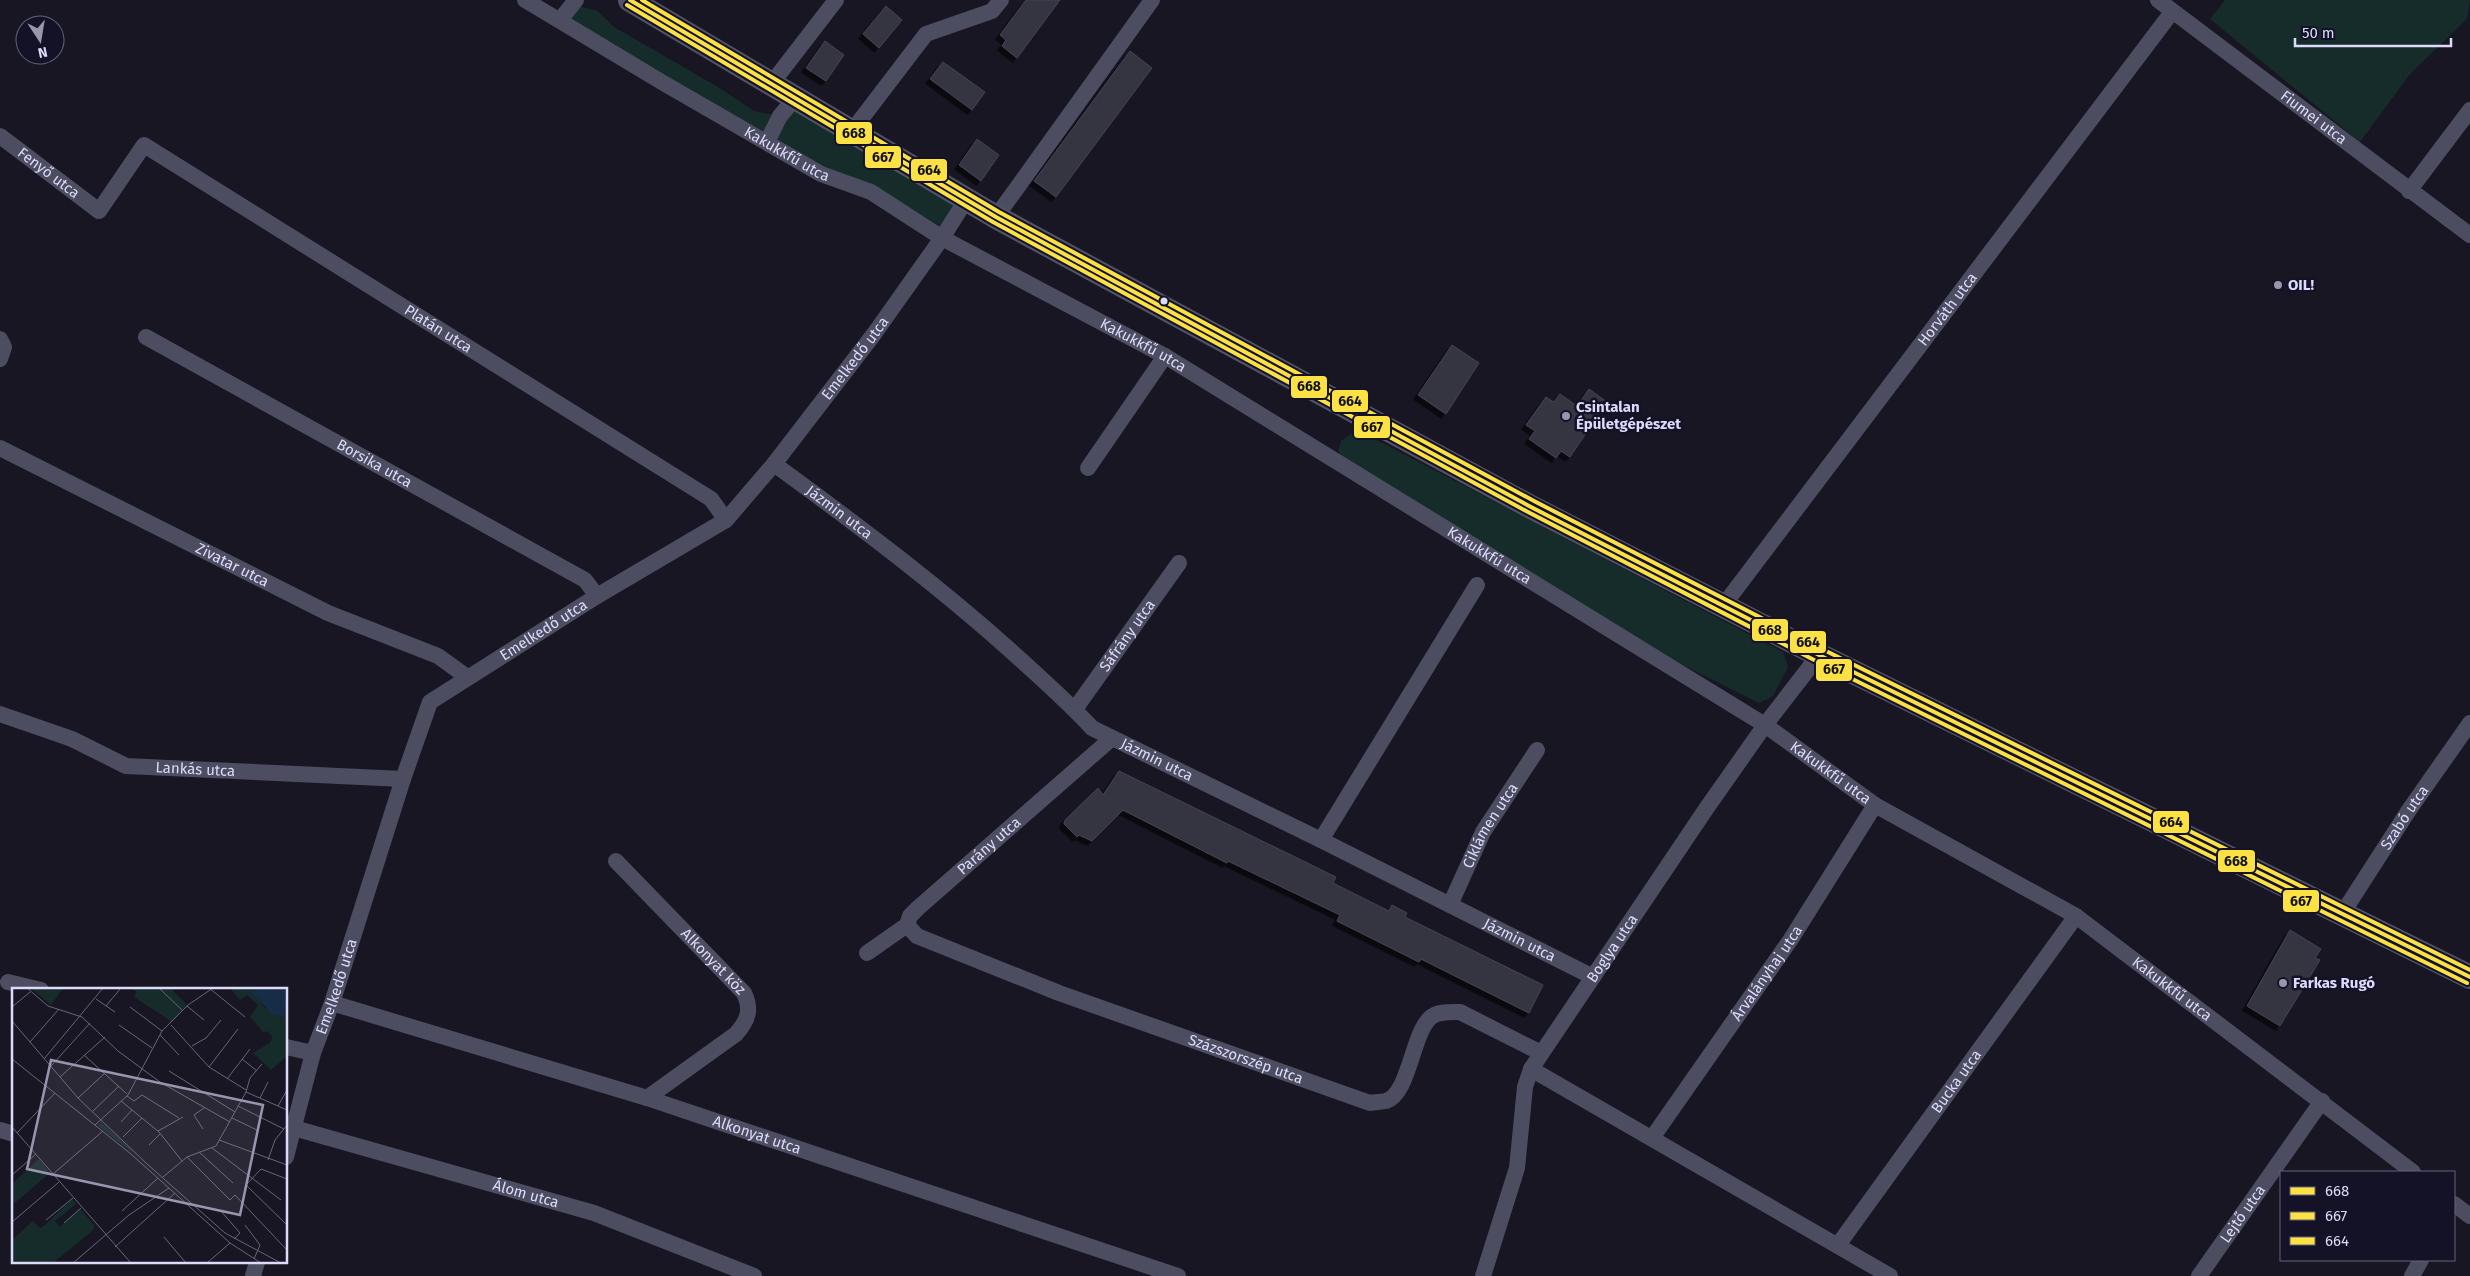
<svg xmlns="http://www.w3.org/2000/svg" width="2470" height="1276" viewBox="0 0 2470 1276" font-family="'Fira Sans',sans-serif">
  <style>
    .green { fill: #162c2b }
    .building { fill: #363443; stroke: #454254; filter: url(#shadow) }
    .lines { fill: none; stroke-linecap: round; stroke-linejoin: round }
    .street { stroke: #4d4d61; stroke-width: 16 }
    .secondary { stroke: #515266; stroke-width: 24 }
    .bus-1-casing { stroke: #141226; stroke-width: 8 }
    .bus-2-casing { stroke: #141226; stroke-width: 8 }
    .bus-3-casing { stroke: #141226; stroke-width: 8 }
    .bus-1 { stroke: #fbe143; stroke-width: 4 }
    .bus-2 { stroke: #fbe143; stroke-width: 4 }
    .bus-3 { stroke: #fbe143; stroke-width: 4 }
    .poi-dot { fill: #9896af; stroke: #141226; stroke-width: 2 }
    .bus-dot { fill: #dddbfb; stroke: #141226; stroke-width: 2 }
    .labels { text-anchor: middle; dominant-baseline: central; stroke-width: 5; stroke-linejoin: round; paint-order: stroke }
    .street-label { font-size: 15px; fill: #dddbfb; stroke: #141226 }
    .poi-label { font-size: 15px; font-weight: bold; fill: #dddbfb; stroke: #141226; text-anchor: start }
    .inset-road { fill: none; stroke: #676579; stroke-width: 1 }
    .view { fill: #9896af; fill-opacity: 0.15; stroke: #9896af; stroke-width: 2.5 }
    .inset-edge { fill: none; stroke: #dddbfb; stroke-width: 2.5 }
    .line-badge { stroke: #141226; stroke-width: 2 }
    .pale-badge-label { font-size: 14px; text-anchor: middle; font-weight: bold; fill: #111 }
  </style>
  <defs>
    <filter id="shadow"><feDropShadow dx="-4.5" dy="4.5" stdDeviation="0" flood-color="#0009"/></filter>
  </defs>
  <rect width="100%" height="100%" fill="#181622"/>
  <path class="green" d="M2225,0H2470L2467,19L2410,74L2360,142L2210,19Z
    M579,6L597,11L614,27L718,87L754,111L780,116L803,102L966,200L942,238L821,174L568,25Z
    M1351,434L1371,437L1783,652L1788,667L1773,696L1759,703L1683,665L1344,461L1338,451L1341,441Z"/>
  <path class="building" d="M1026,0H1060L1017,58L1002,46L1006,40L1000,35Z
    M886,6L902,20L879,48L863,34Z
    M825,41L844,55L826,81L806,68Z
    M1130,51L1152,68L1056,197L1034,181Z
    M943,62L985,92L972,110L930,79Z
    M977,139L999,155L981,181L959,165Z
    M1452,345L1479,363L1446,414L1418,395Z
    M1589,389L1607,402L1570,457L1561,451L1556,458L1529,439L1535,431L1526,425L1546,397L1554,402L1560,394L1577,406Z
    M1119,771L1336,877L1333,883L1389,911L1392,905L1407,913L1405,917L1543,985L1529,1013L1421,959L1419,962L1337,921L1340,915L1228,861L1227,863L1123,810L1092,841L1079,835L1077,837L1064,824L1065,820L1098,788L1103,795Z
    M2290,930L2321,949L2315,958L2320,960L2280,1026L2247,1006Z"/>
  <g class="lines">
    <g class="street">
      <path id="s1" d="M525,0L665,84L821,174L871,192L942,238L1165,356L1765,725L1875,805L2076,916L2413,1172"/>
      <path id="s2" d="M2158,0L2470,235"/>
      <path d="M560,20L576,0"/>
      <path d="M772,83L836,0"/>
      <path d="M852,131L926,34L992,11L1001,0"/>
      <path id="s3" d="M0,136L99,211L144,145L711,499L726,520"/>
      <path d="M767,142L780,116L796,97"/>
      <path d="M2409,191L2470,110"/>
      <path d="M996,217L1152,0"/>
      <path id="s4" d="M146,337L585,580L597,596"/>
      <path d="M0,339L4,347L0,359"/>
      <path id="s5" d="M0,448L328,613L438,656L467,677"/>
      <path id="s6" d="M774,464C859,526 943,589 1021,660C1045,682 1070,704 1092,728L1321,840L1593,977"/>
      <path d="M1088,468L1165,356"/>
      <path id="s7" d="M1723,606L2172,12"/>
      <path id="s8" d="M1075,709L1179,563"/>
      <path id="s9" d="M0,714L72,739L126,766L403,779"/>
      <path d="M1321,840L1477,585"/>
      <path id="s10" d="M616,861L744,993C752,1010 748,1020 736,1034L647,1098"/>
      <path id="s11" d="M1450,905L1483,832L1537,750"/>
      <path id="s12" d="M2342,914L2409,810L2470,723"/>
      <path id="s13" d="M907,925L917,936L1059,993L1370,1103C1375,1102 1381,1102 1386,1101C1409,1094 1412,1035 1430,1018C1437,1011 1450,1012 1460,1012L1541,1053"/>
      <path id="s14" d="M867,953L907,925L910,916L918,908L1111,739"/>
      <path d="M8,982L41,990"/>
      <path id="s15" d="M332,1003L647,1098L1178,1276"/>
      <path d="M286,1047L313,1053"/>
      <path d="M1531,1069L1890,1276"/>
      <path id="s16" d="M294,1128L594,1213L754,1276"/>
      <path d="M0,1130L14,1134"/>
      <path id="s17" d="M1652,1138L1791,939L1875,805"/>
      <path id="s18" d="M286,1157L313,1053L332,1003L403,779L430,702L597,596L726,520L774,464L874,334L942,238L966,200"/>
      <path d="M2454,1204L2470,1216"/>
      <path id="s19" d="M1838,1245L2076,916"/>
      <path d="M253,1276L257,1262"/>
      <path id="s20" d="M1483,1276L1517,1168L1525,1087L1531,1069L1706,809L1765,725L1819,655"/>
      <path id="s21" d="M2199,1276L2322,1101"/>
      <path d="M2412,1276L2421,1260"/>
    </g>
    <path class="secondary" d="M630,0L996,217L1531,507L1819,655L2470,977"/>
    <g class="bus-1-casing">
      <path id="bus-1" d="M630,0L996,217L1531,507L1819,655L2470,977"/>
    </g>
    <g class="bus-2-casing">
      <path id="bus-2" d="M627,5L993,222L1528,512L1816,661L2467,983"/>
    </g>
    <g class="bus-3-casing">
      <path id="bus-3" d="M642,0L999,212L1534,501L1822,649L2470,970"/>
    </g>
    <use href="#bus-1" class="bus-1"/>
    <use href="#bus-2" class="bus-2"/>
    <use href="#bus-3" class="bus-3"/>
  </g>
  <g class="poi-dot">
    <circle cx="2278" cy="285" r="5"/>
    <circle cx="1566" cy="416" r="5"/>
    <circle cx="2283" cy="983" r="5"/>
  </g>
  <circle class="bus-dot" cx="1164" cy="301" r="4.5"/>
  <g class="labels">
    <g class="street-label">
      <text stroke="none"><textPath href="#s2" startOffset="195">Fiumei utca</textPath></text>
      <text stroke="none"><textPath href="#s1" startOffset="304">Kakukkfű utca</textPath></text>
      <text stroke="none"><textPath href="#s3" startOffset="61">Fenyő utca</textPath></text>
      <text stroke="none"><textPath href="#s7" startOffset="372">Horváth utca</textPath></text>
      <text stroke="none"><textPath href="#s3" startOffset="551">Platán utca</textPath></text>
      <text stroke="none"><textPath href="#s1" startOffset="709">Kakukkfű utca</textPath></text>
      <text stroke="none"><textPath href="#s18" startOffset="1032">Emelkedő utca</textPath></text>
      <text stroke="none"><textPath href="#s4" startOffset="261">Borsika utca</textPath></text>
      <text stroke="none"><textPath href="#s6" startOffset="81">Jázmin utca</textPath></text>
      <text stroke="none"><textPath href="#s1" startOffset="1114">Kakukkfű utca</textPath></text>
      <text stroke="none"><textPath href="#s5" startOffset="260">Zivatar utca</textPath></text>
      <text stroke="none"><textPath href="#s18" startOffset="612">Emelkedő utca</textPath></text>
      <text stroke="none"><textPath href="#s8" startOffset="90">Sáfrány utca</textPath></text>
      <text stroke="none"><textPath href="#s6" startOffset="486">Jázmin utca</textPath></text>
      <text stroke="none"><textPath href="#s9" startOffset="206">Lankás utca</textPath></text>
      <text stroke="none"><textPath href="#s1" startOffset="1519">Kakukkfű utca</textPath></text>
      <text stroke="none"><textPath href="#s12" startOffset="115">Szabó utca</textPath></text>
      <text stroke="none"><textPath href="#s11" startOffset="89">Ciklámen utca</textPath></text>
      <text stroke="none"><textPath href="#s14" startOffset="164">Parány utca</textPath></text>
      <text stroke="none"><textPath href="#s6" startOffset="891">Jázmin utca</textPath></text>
      <text stroke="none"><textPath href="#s20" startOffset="359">Boglya utca</textPath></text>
      <text stroke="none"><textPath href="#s10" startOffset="140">Alkonyat köz</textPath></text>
      <text stroke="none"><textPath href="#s17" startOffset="201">Árvalányhaj utca</textPath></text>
      <text stroke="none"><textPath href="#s18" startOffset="178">Emelkedő utca</textPath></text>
      <text stroke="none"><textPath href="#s1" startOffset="1924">Kakukkfű utca</textPath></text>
      <text stroke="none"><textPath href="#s13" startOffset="366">Százszorszép utca</textPath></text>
      <text stroke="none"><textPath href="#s19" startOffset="202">Bucka utca</textPath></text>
      <text stroke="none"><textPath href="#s15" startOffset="445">Alkonyat utca</textPath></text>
      <text stroke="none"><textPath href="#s16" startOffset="241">Álom utca</textPath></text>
      <text stroke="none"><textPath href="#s21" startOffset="76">Lejtő utca</textPath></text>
    </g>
    <g class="poi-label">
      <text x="2288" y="285">OIL!</text>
      <text x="1576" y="407">Csintalan<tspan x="1576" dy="17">Épületgépészet</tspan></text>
      <text x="2293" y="983">Farkas Rugó</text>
    </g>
  </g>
  <g transform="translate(12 988)">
    <rect width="275" height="275" fill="#181622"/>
    <path d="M19,0H51L39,17ZM120,0H158L175,17L160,34L122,9L124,4ZM218,0H244L241,3L253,20L269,29L275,26V68L259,82L241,65L259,54L260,48L255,43L252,45L238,29L246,17L235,7L228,12ZM89,134L121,163L120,164L86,138ZM27,171L38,185L0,217V196ZM60,211L64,216L43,233L48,239L68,221L83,238L80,243L41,275H0V252L21,233L28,240L32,238Z" fill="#162c2b"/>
    <path d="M244,0H273L275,26L271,29L260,26L240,5Z" fill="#172c46"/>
    <path class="inset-road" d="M15,0L36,18L70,29L106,63L148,94L218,134M147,0L171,23M197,0L233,29M84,11L103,24M94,18L109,0M175,18L192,32M0,19L18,4M118,19L150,43M0,33L66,110L134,175L213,245L269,275M107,37L140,60M159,37L197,79L234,102M148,47L167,67M18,54L47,21M180,58L194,50L209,32M72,67L115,106M0,71L119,166L218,255L249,275M32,71L91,0M230,71L245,83M39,78L78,35M197,79L226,41M157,83L223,124M48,89L93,49M215,91L238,61M234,104L275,122M115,108L122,113L130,107L167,130M66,110L92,86M248,110L256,94M109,113L147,144L170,173M226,118L272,141M266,118L275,102M81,123L107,98M220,130L245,142M109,134L120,122M83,137L116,107L150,43L176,17L201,0M0,139L119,275M191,141L182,127L192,120M146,143L171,129M5,145L43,105M111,149L130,130M207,152L275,177M137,157L148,146M200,160L269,212M187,164L221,195M175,169L218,212L223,207L275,262M256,172L263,152L275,137M41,186L91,143M0,187L24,166M151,189L175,169L204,158L234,104L238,90L250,76M275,191L249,181L234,197L275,237M208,222L228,245L222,251M110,223L146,190M34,232L61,210M0,234L47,194M52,235L69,220M233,237L248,257L242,271M152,249L174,275M103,259L163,205M61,275L117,227L157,200M195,275L218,255"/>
    <path class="view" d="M39,72L251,117L228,227L15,181Z"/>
    <rect width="275" height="275" class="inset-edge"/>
  </g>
  <g class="line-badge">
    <rect x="835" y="121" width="38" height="24" rx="5" fill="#fbe143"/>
    <rect x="864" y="145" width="38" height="24" rx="5" fill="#fbe143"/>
    <rect x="910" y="158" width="38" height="24" rx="5" fill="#fbe143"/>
    <rect x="1290" y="375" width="38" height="24" rx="5" fill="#fbe143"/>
    <rect x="1331" y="389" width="38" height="24" rx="5" fill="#fbe143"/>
    <rect x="1353" y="415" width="38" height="24" rx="5" fill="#fbe143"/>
    <rect x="1751" y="618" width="38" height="24" rx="5" fill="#fbe143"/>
    <rect x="1789" y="630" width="38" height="24" rx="5" fill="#fbe143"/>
    <rect x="1815" y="658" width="38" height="24" rx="5" fill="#fbe143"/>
    <rect x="2152" y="810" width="38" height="24" rx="5" fill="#fbe143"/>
    <rect x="2217" y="849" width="39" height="24" rx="5" fill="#fbe143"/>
    <rect x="2282" y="889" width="38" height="24" rx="5" fill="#fbe143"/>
  </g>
  <g class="pale-badge-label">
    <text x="854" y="138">668</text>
    <text x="883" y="162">667</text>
    <text x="929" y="175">664</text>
    <text x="1309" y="391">668</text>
    <text x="1350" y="406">664</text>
    <text x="1372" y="432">667</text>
    <text x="1770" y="635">668</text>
    <text x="1808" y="647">664</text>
    <text x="1834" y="674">667</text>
    <text x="2171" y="827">664</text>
    <text x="2236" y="866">668</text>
    <text x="2301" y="906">667</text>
  </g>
  <rect x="2280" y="1171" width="175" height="90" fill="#141226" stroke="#64627b"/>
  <rect x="2290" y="1187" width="25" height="8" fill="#fbe143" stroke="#64627b"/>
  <text x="2325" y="1196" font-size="15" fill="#dddbfb">668</text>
  <rect x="2290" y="1212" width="25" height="8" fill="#fbe143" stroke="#64627b"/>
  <text x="2325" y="1221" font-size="15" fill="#dddbfb">667</text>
  <rect x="2290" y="1237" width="25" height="8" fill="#fbe143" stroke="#64627b"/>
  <text x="2325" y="1246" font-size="15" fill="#dddbfb">664</text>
  <g transform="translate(40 40) rotate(168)"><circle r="24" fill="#141226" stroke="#64627b"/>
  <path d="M0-4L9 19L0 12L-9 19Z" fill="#9896af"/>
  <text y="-8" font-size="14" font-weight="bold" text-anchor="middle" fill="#dddbfb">N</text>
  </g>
  <path d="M2295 38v8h156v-8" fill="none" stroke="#dddbfb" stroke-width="2.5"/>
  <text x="2302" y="38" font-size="15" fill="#dddbfb" stroke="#141226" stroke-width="4" paint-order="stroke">50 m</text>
</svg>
